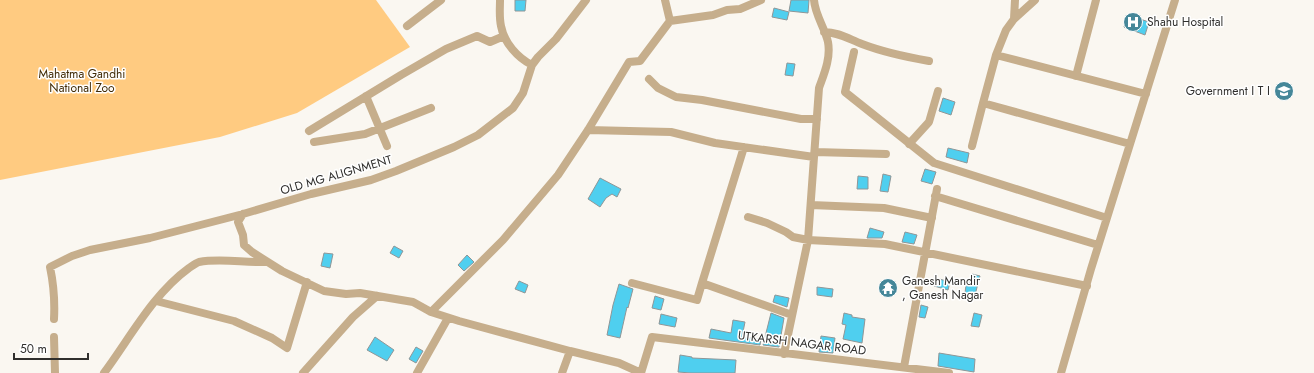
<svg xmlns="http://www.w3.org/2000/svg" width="1314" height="373" viewBox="0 0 1314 373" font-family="Jost,sans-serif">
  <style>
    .green { fill: #ffcb81 }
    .building { fill: #4fcfef; stroke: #8f9697 }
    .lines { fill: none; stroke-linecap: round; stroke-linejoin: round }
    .minor { stroke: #c6ae8c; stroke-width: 8 }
    .labels { text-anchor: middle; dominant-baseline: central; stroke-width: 3; stroke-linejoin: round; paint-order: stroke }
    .poi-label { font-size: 12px; fill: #302f2d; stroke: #fff; text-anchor: start }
    .park-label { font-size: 12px; fill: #412b06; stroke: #fff }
    .street-label { font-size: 12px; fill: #302f2d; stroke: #fff }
  </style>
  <rect width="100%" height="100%" fill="#faf7f1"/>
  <path class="green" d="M0,0H376L410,47L297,113L220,137L0,180Z"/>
  <path class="building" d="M515,0H526L525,11H515Z
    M791,0H809L808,13L789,11Z
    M774,8L789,12L787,20L772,17Z
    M1128,15L1149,22L1145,35L1124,27Z
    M787,63L795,64L793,76L785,75Z
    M943,98L955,102L951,115L939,111Z
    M948,148L969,153L967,163L946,157Z
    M925,169L936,172L932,184L921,181Z
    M883,174L891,176L888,192L880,191Z
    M858,176L868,177V189H857Z
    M600,178L621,189L617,197L612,194L606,198L600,207L588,199Z
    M870,228L884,232L882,238H867Z
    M905,232L917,235L914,244L902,242Z
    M394,246L403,251L399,258L390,253Z
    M324,253L333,254L330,268L321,266Z
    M467,255L474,262L464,271L458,265Z
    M972,274L980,276L975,295L965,293L966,285L969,286Z
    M936,278L950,282L948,290L934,286Z
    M519,281L528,285L525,293L515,289Z
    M619,284L633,289L628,308L627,307L620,338L607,335L613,305Z
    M817,287L833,289L832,297L817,295Z
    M775,295L789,298L787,307L773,302Z
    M655,296L664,299L661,310L652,308Z
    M921,305L928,307L925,318L919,317Z
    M771,313L784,318L779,347L763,345Z
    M844,313L852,315V317L865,319L862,343L843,339L846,325L842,324Z
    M974,313L982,315L979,327L971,326Z
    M661,314L677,318L675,327L659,324Z
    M733,320L745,322L742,337L761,339L760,345L709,338L711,329L731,333Z
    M821,336L835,338L833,353L819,352Z
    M375,337L394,350L387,361L367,350Z
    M416,347L423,351L416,363L409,359Z
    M939,353L975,359L974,372L938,366Z
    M680,355L692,357V358L736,360L735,373H691L678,372Z"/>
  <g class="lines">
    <path class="minor" d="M500,0C500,9 499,17 501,26C504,43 518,58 532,65
      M665,0L670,21
      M1014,19L1015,0
      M407,26L441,0
      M824,32C838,32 849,39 862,44C883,52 906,57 929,61
      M854,52L845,92L934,163L1107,218
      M996,55L1006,30L1014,19L1035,0
      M1076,76L1096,0
      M649,79L658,88L676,97L702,100L801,119H817
      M366,96L387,146
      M983,103L996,55L1146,94
      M588,130L671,132L715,143L814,157
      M309,131L401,75L446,49L477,36L490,42L504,36
      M314,142L365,134L431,108
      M909,144L929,122L938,91
      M972,146L983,103L1130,144
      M815,152L886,154
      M935,196L1098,245
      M811,205L884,208L932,218
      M243,214L238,222L243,235L244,245L252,252L282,271L324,291L346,294L360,293L413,302L431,312L503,240L558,175L588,130L629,62L640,61L670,21L713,15L727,10L740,9L761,0
      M748,217L767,223L786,232L793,237L808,240L885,244L1087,286
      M632,283L697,300L702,283L792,315
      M702,283L744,147
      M156,301L234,321L272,338L287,348L307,282
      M431,312L459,321L570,351L619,363L641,373
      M54,319C55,300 54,286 50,267L72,256L90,250L150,238L243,214L311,194L371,180L396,171L454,147L478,135L513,108L523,93L532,65L538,57L556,39L586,0
      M54,337L55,373
      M784,354L808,240L819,88C824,74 831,58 828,42C825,28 815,15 814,0
      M904,367L937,189
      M104,373C130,338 153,294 189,268C192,266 196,263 199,262C221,258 245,263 267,262
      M303,373L353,317L377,296
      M417,373L448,318
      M562,373L570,351
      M641,373L652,337L949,373
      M1061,373L1091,269L1175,0"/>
  </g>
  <defs>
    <g id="hospital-disc" transform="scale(1)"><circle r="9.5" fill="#458799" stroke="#fff"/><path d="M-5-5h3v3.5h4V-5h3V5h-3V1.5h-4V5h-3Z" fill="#fff"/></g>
    <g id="university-disc" transform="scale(1)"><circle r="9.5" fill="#458799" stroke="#fff"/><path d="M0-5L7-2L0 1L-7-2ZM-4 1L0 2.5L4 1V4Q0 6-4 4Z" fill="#fff"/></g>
    <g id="temple-disc" transform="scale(1)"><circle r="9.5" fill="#458799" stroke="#fff"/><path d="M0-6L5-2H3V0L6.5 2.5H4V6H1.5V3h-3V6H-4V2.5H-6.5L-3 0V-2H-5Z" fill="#fff"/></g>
  </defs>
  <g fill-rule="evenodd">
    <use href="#hospital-disc" x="1133" y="22"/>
    <use href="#university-disc" x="1284" y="91"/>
    <use href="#temple-disc" x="888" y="288"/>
  </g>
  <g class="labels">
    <g class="poi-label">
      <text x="1147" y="22">Shahu Hospital</text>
      <text x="1270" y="91" text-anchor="end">Government I T I</text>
      <text x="902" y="281">Ganesh Mandir<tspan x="902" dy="14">, Ganesh Nagar</tspan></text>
    </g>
    <g class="park-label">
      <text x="82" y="74">Mahatma Gandhi<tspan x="82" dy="14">National Zoo</tspan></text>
    </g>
    <g class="street-label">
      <text transform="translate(336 175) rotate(-16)">OLD MG ALIGNMENT</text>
      <text transform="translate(802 343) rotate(7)">UTKARSH NAGAR ROAD</text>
    </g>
  </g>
  <path d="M14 353v6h74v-6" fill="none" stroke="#302f2d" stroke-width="2"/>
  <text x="20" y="353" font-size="12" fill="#302f2d" stroke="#ffffff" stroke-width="3" paint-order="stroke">50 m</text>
</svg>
